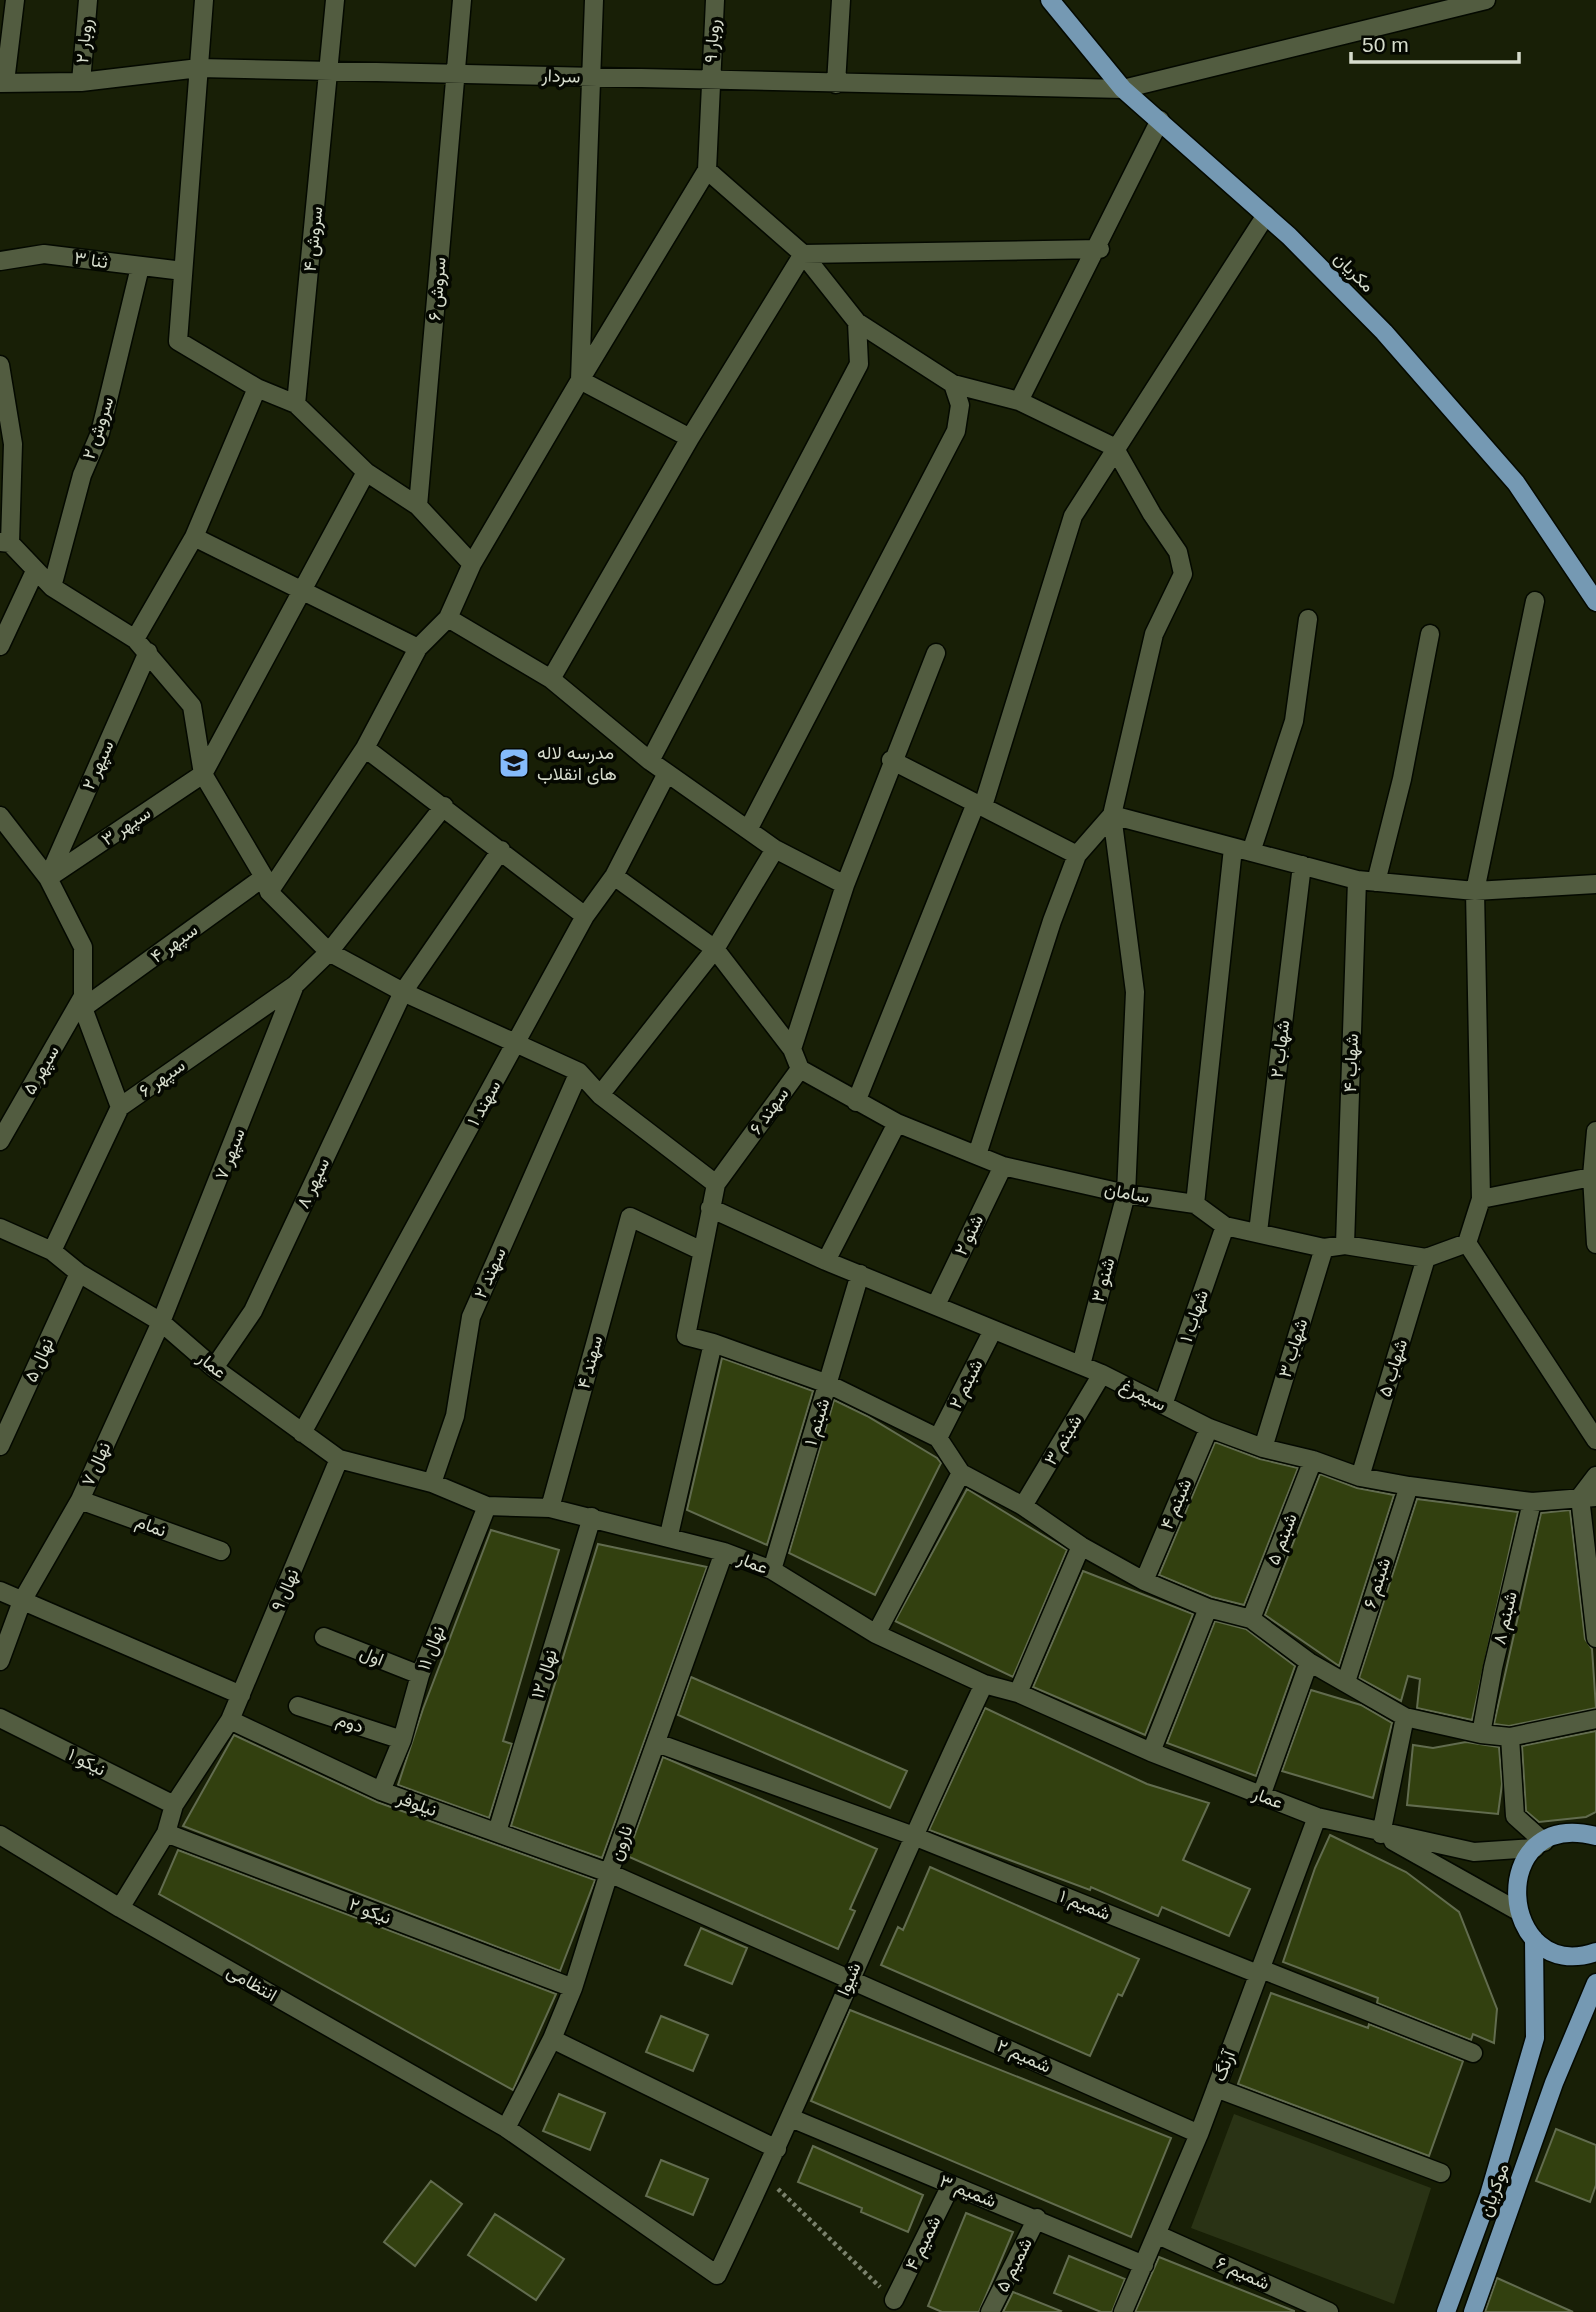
<svg xmlns="http://www.w3.org/2000/svg" width="1596" height="2312" viewBox="0 0 1596 2312" font-family="Arial,Vazirmatn,sans-serif">
  <style>
    .green { fill: #2a3315 }
    .building { fill: #32400f; stroke: #626c4f; stroke-width: 2 }
    .lines { fill: none; stroke-linecap: round; stroke-linejoin: round }
    .street-casing { stroke: #040900; stroke-width: 21 }
    .primary-casing { stroke: #040900; stroke-width: 21 }
    .path { stroke: #7b826d; stroke-width: 4.5; stroke-dasharray: 3.5 3.5; stroke-linecap: butt }
    .street { stroke: #525c40; stroke-width: 18 }
    .primary { stroke: #7599b3; stroke-width: 18 }
    .labels { text-anchor: middle; dominant-baseline: central; stroke-width: 7; stroke-linejoin: round; paint-order: stroke }
    .street-label { font-size: 18px; fill: #d6dccc; stroke: #050801 }
    .poi-label { font-size: 18px; fill: #d6dccc; stroke: #050801; text-anchor: start }
  </style>
  <rect width="100%" height="100%" fill="#181f06"/>
  <path class="green" d="M1234,2114L1431,2188L1394,2304L1191,2228Z"/>
  <path class="building" d="M722,1358L813,1391L767,1545L687,1510Z
    M834,1400L867,1416L937,1458L941,1463L875,1595L789,1553Z
    M1215,1442L1260,1459L1298,1468L1244,1605L1212,1597L1159,1575Z
    M1320,1474L1357,1488L1394,1495L1339,1666L1265,1615Z
    M967,1489L1067,1550L1013,1677L895,1621Z
    M1417,1499L1518,1512L1472,1720L1417,1708L1420,1679L1408,1676L1401,1701L1359,1678Z
    M1570,1510L1585,1639L1592,1649L1596,1708L1509,1726L1494,1724L1541,1513Z
    M491,1530L559,1550L503,1741L512,1744L489,1818L398,1785L423,1709Z
    M598,1544L707,1567L602,1858L511,1826Z
    M1083,1571L1193,1614L1145,1735L1033,1687Z
    M1215,1621L1246,1629L1295,1666L1256,1776L1167,1743Z
    M691,1677L907,1771L890,1808L678,1715Z
    M1311,1690L1361,1705L1392,1723L1373,1798L1282,1771Z
    M985,1708L1147,1784L1209,1803L1183,1860L1250,1889L1229,1936L1162,1907L1158,1916L1091,1887L1090,1890L929,1830Z
    M1596,1731V1812L1586,1817L1539,1822L1526,1811L1522,1746Z
    M234,1735L377,1802L595,1880L560,1971L183,1826Z
    M1466,1742L1499,1747L1502,1784L1498,1814L1407,1805L1413,1745L1433,1748Z
    M663,1757L877,1849L850,1909L855,1911L838,1949L627,1856Z
    M1330,1835L1406,1872L1459,1912L1497,2009L1494,2043L1473,2034L1471,2040L1377,2003L1378,1998L1283,1962L1315,1868Z
    M178,1850L556,1994L513,2090L159,1894Z
    M930,1867L1139,1959L1122,1996L1118,1994L1090,2056L881,1965L898,1927L903,1930Z
    M701,1928L747,1948L732,1984L685,1965Z
    M1271,1993L1368,2028L1369,2024L1463,2061L1429,2156L1238,2084Z
    M850,2010L1171,2138L1131,2237L811,2101Z
    M661,2016L708,2035L693,2071L646,2052Z
    M559,2094L605,2113L590,2150L543,2131Z
    M1556,2129L1596,2145V2185L1590,2202L1536,2181Z
    M813,2146L923,2195L908,2232L861,2212L862,2208L798,2182Z
    M661,2160L708,2179L693,2215L646,2196Z
    M431,2181L462,2204L415,2266L384,2242Z
    M966,2213L1013,2232L979,2312H942L928,2306Z
    M495,2214L564,2259L536,2300L468,2255Z
    M1069,2256L1125,2279L1112,2312H1101L1054,2293Z
    M1159,2257L1294,2311V2312H1135Z
    M1497,2278L1573,2312H1485Z
    M1013,2292L1061,2311L1060,2312H1003Z"/>
  <g class="lines">
    <g class="street-casing">
      <path id="street" d="M204,0L178,341L257,388L296,404L366,472L418,506L472,564
        M5,82L15,0
        M81,82L88,0
        M0,83L81,82L199,68L1123,89L1486,0
        M836,84L841,0
        M803,254L1100,249
        M0,261L44,254L183,271
        M0,365L13,444L10,543
        M953,384L1019,401L1114,447L1152,514L1178,552L1183,574L1154,634L1112,815L1135,992L1126,1194L1081,1365
        M257,388L194,537L135,639L192,706L203,774L264,877L269,892L329,952L403,992L579,1072L600,1095L716,1184
        M1019,401L1160,120
        M296,404L335,0
        M690,438L580,380L707,170L715,0
        M418,506L462,0
        M194,537L418,648
        M0,542L10,543L52,587L135,639
        M52,587L82,475L100,433L140,267
        M448,618L551,679L650,761L775,849L845,885
        M0,646L35,571
        M551,679L690,438L803,254
        M365,748L585,916
        M891,760L1077,855L1052,921L977,1155
        M650,761L859,364L857,322L803,254L707,170
        M983,806L1073,516L1266,215
        M1112,815L1357,880L1475,891L1596,884
        M0,816L48,878L83,947V1008L120,1107
        M749,828L956,431L960,405L953,384L857,322
        M1251,852L1294,721L1308,619
        M1077,855L1112,815
        M49,876L148,652
        M614,876L715,949L792,1049
        M48,878L203,774L366,472
        M1376,882L1402,779L1430,634
        M269,892L365,748L418,648L448,618L472,564L580,380L594,0
        M83,1008L264,877
        M800,1069L897,1123L1003,1166L1126,1194L1195,1204L1225,1226L1324,1248L1345,1245L1426,1258L1467,1243
        M600,1095L715,949L775,849
        M856,1102L976,803
        M1596,1131L1592,1176L1596,1244
        M0,1141L82,998
        M1481,1199L1596,1176
        M1195,1204L1233,848
        M710,1208L826,1261L1102,1374L1209,1428L1263,1448L1313,1460L1360,1477L1409,1486L1532,1502L1596,1497
        M0,1228L52,1251L79,1273L161,1322L214,1368L339,1459L432,1483L487,1506L550,1508L724,1552L772,1570L876,1634L984,1684L1018,1693L1151,1752L1317,1817L1474,1852L1535,1848
        M1258,1232L1302,865
        M1467,1243L1481,1199L1475,891L1535,601
        M1467,1243L1596,1440
        M1345,1245L1357,880
        M52,1251L120,1107L295,985L329,952L444,806
        M826,1261L897,1123
        M936,1305L1003,1166
        M713,1343L828,1384L938,1438L961,1473L1023,1506L1081,1546L1144,1581L1208,1608L1251,1619L1309,1662L1405,1717L1481,1734L1510,1737L1596,1719
        M214,1368L253,1311L403,992L501,850
        M1163,1405L1225,1226
        M302,1433L585,916L614,876L667,773
        M938,1438L993,1330
        M0,1446L79,1273
        M1263,1448L1324,1248
        M1596,1476L1580,1497L1596,1638
        M1360,1477L1426,1258
        M432,1483L455,1416L471,1317L579,1072
        M80,1500L221,1551
        M1023,1506L1102,1374
        M550,1508L630,1217L702,1251
        M669,1535L713,1343L686,1336L716,1184L800,1069L792,1049L845,885L936,653
        M772,1570L860,1274
        M1144,1581L1209,1428
        M0,1591L241,1695
        M1251,1619L1313,1460
        M876,1634L961,1473
        M324,1637L420,1675
        M0,1661L22,1601L80,1500L161,1322L295,985
        M1346,1682L1409,1486
        M1018,1693L1081,1546
        M298,1706L402,1740
        M0,1718L174,1805
        M230,1720L381,1791L609,1873L1199,2134
        M1481,1734L1493,1668L1532,1502
        M1510,1737L1515,1816L1544,1842
        M657,1743L911,1835L1258,1974
        M1151,1752L1208,1608
        M381,1791L402,1740L420,1675L487,1506
        M1261,1796L1309,1662
        M497,1832L592,1517
        M166,1833L573,1988
        M1381,1834L1405,1717
        M0,1835L120,1908L506,2128L717,2275C811,2080 891,1879 984,1684
        M1393,1841L1516,1910
        M120,1908L166,1833L174,1805L230,1720L339,1459
        M1261,1969L1473,2053
        M552,2039L777,2149
        M1216,2088L1441,2173
        M791,2118L1144,2265
        M506,2128L552,2039L573,1988L609,1873L724,1552
        M1158,2235L1329,2312
        M894,2300L951,2185
        M990,2312L1037,2218
        M1123,2312L1199,2134L1317,1817"/>
    </g>
    <g class="primary-casing">
      <path id="primary" d="M1050,0L1123,89L1289,236L1384,332L1516,483L1596,602
        M1596,1836C1484,1807 1498,1986 1596,1952
        M1446,2312L1489,2195L1535,2038L1534,1939
        M1473,2312L1554,2083L1596,1983"/>
    </g>
    <path class="path" d="M778,2189L880,2287"/>
    <use href="#street" class="street"/>
    <use href="#primary" class="primary"/>
  </g>
  <defs>
    <g id="school-square" transform="scale(1.575)"><rect x="-9" y="-9" width="18" height="18" rx="4" fill="#85bbfb" stroke="#050801"/><path d="M0-5L7-2L0 1L-7-2ZM-4 1L0 2.5L4 1V4Q0 6-4 4Z" fill="#111"/></g>
  </defs>
  <g fill-rule="evenodd">
    <use href="#school-square" x="514" y="763"/>
  </g>
  <g class="labels">
    <g class="street-label">
      <text transform="translate(84 41) rotate(-85)">روبار ۲</text>
      <text transform="translate(712 41) rotate(-86)">روبار ۹</text>
      <text transform="translate(561 76) rotate(2)">سردار</text>
      <text transform="translate(313 239) rotate(-84)">سروش ۴</text>
      <text transform="translate(91 260) rotate(8)">ثنا ۳</text>
      <text transform="translate(1354 272) rotate(45)">مکریان</text>
      <text transform="translate(437 289) rotate(-85)">سروش ۶</text>
      <text transform="translate(98 428) rotate(-72)">سروش ۲</text>
      <text transform="translate(98 765) rotate(-66)">سپهر ۲</text>
      <text transform="translate(126 826) rotate(-34)">سپهر ۳</text>
      <text transform="translate(174 943) rotate(-36)">سپهر ۴</text>
      <text transform="translate(1280 1049) rotate(-83)">شهاب ۲</text>
      <text transform="translate(1351 1063) rotate(-88)">شهاب ۴</text>
      <text transform="translate(41 1070) rotate(-60)">سپهر ۵</text>
      <text transform="translate(162 1078) rotate(-35)">سپهر ۶</text>
      <text transform="translate(484 1103) rotate(-61)">سهند ۱</text>
      <text transform="translate(769 1111) rotate(-54)">سهند ۶</text>
      <text transform="translate(230 1154) rotate(-69)">سپهر ۷</text>
      <text transform="translate(313 1183) rotate(-65)">سپهر ۸</text>
      <text transform="translate(1127 1193) rotate(11)">سامان</text>
      <text transform="translate(969 1235) rotate(-64)">شنو ۲</text>
      <text transform="translate(490 1273) rotate(-66)">سهند ۲</text>
      <text transform="translate(1103 1280) rotate(-75)">شنو ۳</text>
      <text transform="translate(1194 1316) rotate(-71)">شهاب ۱</text>
      <text transform="translate(1293 1348) rotate(-73)">شهاب ۳</text>
      <text transform="translate(39 1360) rotate(-66)">نهال ۵</text>
      <text transform="translate(590 1362) rotate(-75)">سهند ۴</text>
      <text transform="translate(212 1365) rotate(39)">عمار</text>
      <text transform="translate(1393 1368) rotate(-73)">شهاب ۵</text>
      <text transform="translate(966 1384) rotate(-63)">شبنم ۲</text>
      <text transform="translate(1143 1395) rotate(27)">سیمرغ</text>
      <text transform="translate(817 1422) rotate(-73)">شبنم ۱</text>
      <text transform="translate(1063 1440) rotate(-59)">شبنم ۳</text>
      <text transform="translate(96 1464) rotate(-66)">نهال ۷</text>
      <text transform="translate(1176 1504) rotate(-67)">شبنم ۴</text>
      <text transform="translate(151 1526) rotate(20)">نمام</text>
      <text transform="translate(1282 1539) rotate(-69)">شبنم ۵</text>
      <text transform="translate(753 1563) rotate(22)">عمار</text>
      <text transform="translate(1377 1583) rotate(-72)">شبنم ۶</text>
      <text transform="translate(285 1590) rotate(-67)">نهال ۹</text>
      <text transform="translate(1505 1618) rotate(-77)">شبنم ۸</text>
      <text transform="translate(431 1648) rotate(-69)">نهال ۱۱</text>
      <text transform="translate(372 1656) rotate(22)">اول</text>
      <text transform="translate(544 1674) rotate(-73)">نهال ۱۲</text>
      <text transform="translate(350 1723) rotate(18)">دوم</text>
      <text transform="translate(87 1762) rotate(27)">نیکو ۱</text>
      <text transform="translate(1268 1798) rotate(21)">عمار</text>
      <text transform="translate(417 1804) rotate(20)">نیلوفر</text>
      <text transform="translate(621 1843) rotate(-70)">نارون</text>
      <text transform="translate(1085 1905) rotate(22)">شمیم ۱</text>
      <text transform="translate(370 1911) rotate(21)">نیکو ۲</text>
      <text transform="translate(849 1979) rotate(-67)">شیوا</text>
      <text transform="translate(252 1983) rotate(30)">انتظامی</text>
      <text transform="translate(1024 2056) rotate(24)">شمیم ۲</text>
      <text transform="translate(1224 2066) rotate(-69)">آرنگ</text>
      <text transform="translate(1494 2190) rotate(-70)">موکریان</text>
      <text transform="translate(968 2191) rotate(22)">شمیم ۳</text>
      <text transform="translate(923 2243) rotate(-64)">شمیم ۴</text>
      <text transform="translate(1014 2265) rotate(-63)">شمیم ۵</text>
      <text transform="translate(1243 2273) rotate(24)">شمیم ۶</text>
    </g>
    <g class="poi-label">
      <text x="537" y="753">مدرسه لاله<tspan x="537" dy="21">های انقلاب</tspan></text>
    </g>
  </g>
  <path d="M1351 52v10h168v-10" fill="none" stroke="#d6dccc" stroke-width="3.5"/>
  <text x="1362" y="52" font-size="21" fill="#d6dccc" stroke="#050801" stroke-width="5" paint-order="stroke">50 m</text>
</svg>
